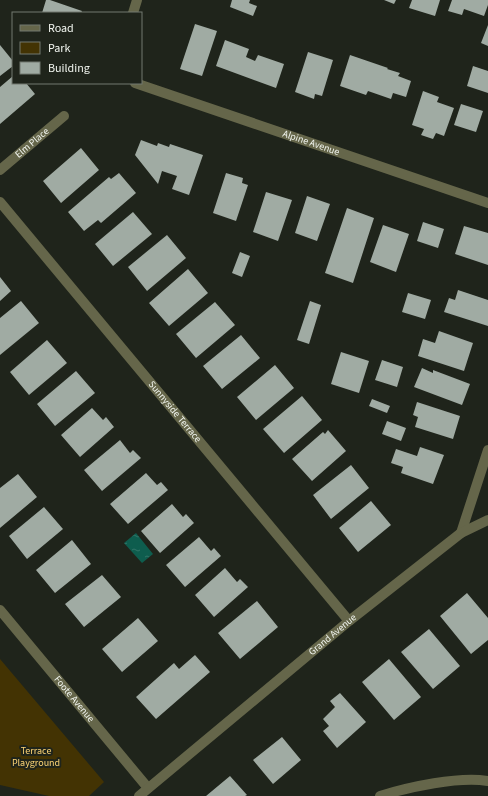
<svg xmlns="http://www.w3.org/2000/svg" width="488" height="796" viewBox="0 0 488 796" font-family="'Source Sans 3',sans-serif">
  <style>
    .green { fill: #433303 }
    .water { fill: url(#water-ripples) }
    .building { fill: #a0aba3 }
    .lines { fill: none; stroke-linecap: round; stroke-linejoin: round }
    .street { stroke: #65664a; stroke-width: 10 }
    .labels { text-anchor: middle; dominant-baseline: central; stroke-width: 4; stroke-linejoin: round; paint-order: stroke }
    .street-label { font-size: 10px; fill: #f1f5ef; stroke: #1f241b }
    .park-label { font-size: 10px; fill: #fed575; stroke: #1f241b }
  </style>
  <defs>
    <pattern id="water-ripples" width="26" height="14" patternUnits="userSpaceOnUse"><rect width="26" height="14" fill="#0e5d4e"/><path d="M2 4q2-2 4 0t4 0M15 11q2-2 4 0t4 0" fill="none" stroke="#327568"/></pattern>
  </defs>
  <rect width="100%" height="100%" fill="#1f241b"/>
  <path class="green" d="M0,659L104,782L89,796H49L0,785Z"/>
  <path class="water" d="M136,533L153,554L142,563L124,543Z"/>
  <path class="building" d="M46,0H50L82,11L81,13H42Z
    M232,0H250L249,3L257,6L253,16L230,7Z
    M384,0H396L394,4Z
    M412,0H440L435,16L409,8Z
    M452,0H488V5L484,16L464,9L462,15L448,11Z
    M195,24L217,31L202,76L180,69Z
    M488,25V46L481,43Z
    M225,40L249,49L246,57L255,61L258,55L284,64L276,88L216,66Z
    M0,45L13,61V66L0,76Z
    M308,52L333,60L322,96L315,94L314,99L295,92Z
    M350,55L388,68L387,69L400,73L398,76L411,81L406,97L393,93L391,99L368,91L366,95L340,86Z
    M473,66L488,71V93L467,86Z
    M13,76V83H26L35,94L0,124V87Z
    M423,91L439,97L437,102L454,108L444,136L436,133L433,139L421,135L424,129L412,125Z
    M461,104L483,111L476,132L454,125Z
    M141,140L157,146L158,143L169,147L170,144L203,155L189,195L172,189L177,176L162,171L158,184L135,155Z
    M81,148L99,170L61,203L43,181Z
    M119,173L136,193L101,223L98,220L84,231L68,212L109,177L111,179Z
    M226,173L243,178L242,183L248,185L236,221L213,213Z
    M266,192L292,200L278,241L253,232Z
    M307,196L330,204L317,241L295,233Z
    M347,208L374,218L353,283L325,273Z
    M133,212L152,234L113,266L95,244Z
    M423,222L444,229L438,248L417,241Z
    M383,225L409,234L396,272L370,262Z
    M464,226L488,233V265L455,254Z
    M167,235L186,258L147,291L128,267Z
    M240,252L250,256L242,277L232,273Z
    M188,269L208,293L169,326L149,303Z
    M0,277L11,291L0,301Z
    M458,290L488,300V326L444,312L449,298L455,300Z
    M408,293L431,300L425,319L402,312Z
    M21,301L39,323L0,355V318Z
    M310,301L321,305L309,344L297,340Z
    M215,302L235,325L196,358L176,334Z
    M439,331L473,343L464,371L418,356L423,339L435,343Z
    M241,335L260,358L222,389L203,366Z
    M47,340L67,363L29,395L10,372Z
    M341,352L369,361L359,393L331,384Z
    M382,360L403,367L397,387L375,380Z
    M275,365L294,388L256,420L237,397Z
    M422,368L433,373V370L470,384L462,405L414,387Z
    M76,371L95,393L55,426L37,404Z
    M302,396L322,420L284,453L263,429Z
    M372,399L390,406L387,413L369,406Z
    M417,402L460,416L453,439L415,427L418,417L413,415Z
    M92,408L103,420L106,417L114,427L80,457L61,435Z
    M387,421L406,428L401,441L382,434Z
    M328,430L346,451L312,481L292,459L323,432L325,434Z
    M120,440L130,453L133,450L141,458L102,491L84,470Z
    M420,447L444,455L433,484L401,473L403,467L391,463L396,449L417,456Z
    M351,465L369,488L331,519L313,495Z
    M146,473L157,485L161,482L168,490L128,524L110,504Z
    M18,474L37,497L0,528V488Z
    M371,501L391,525L358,552L339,528Z
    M172,504L183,517L186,514L194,523L160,553L141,531Z
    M44,507L63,529L27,559L9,536Z
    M199,537L211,551L214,548L221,556L185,587L166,565Z
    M72,540L91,564L55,593L36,570Z
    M225,568L237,582L240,579L248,587L214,617L195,595Z
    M102,575L121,597L84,627L65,604Z
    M467,593L488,618V640L471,654L440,616Z
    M257,601L278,627L240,659L218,633Z
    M138,618L158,641L122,672L102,649Z
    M429,629L460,666L433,689L401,652Z
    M195,655L210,672L156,719L136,697L174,663L179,669Z
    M389,659L421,697L394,720L362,682Z
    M340,693L366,722L337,748L323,731L329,726L323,719L335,707L330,701Z
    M282,737L301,760L273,784L253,760Z
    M230,776L247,795L245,796H206Z"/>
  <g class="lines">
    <g class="street">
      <path d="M133,13L137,0"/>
      <path id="s1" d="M135,83L488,203"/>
      <path id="s2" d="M0,170L64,116"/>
      <path id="s3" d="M0,202L349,621"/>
      <path d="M461,533L488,450"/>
      <path id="s4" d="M0,610L148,788"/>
      <path id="s5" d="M139,796L349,621L461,533L488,520"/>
      <path d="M380,796C409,787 459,776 488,781"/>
    </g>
  </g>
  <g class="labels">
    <g class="street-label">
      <text stroke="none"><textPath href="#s2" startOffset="42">Elm Place</textPath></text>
      <text stroke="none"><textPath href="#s1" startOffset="186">Alpine Avenue</textPath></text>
      <text stroke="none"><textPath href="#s3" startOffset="273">Sunnyside Terrace</textPath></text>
      <text stroke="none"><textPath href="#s5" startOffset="252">Grand Avenue</textPath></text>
      <text stroke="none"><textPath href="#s4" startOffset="116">Foote Avenue</textPath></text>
    </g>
    <g class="park-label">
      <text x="36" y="751">Terrace<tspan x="36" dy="12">Playground</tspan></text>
    </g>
  </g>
  <rect x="12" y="12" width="130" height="72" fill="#1f241b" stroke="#737870"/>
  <rect x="20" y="25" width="20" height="6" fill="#65664a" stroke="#737870"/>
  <text x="48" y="32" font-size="12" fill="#f1f5ef">Road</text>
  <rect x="20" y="42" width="20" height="12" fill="#433303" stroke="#737870"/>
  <text x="48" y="52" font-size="12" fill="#f1f5ef">Park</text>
  <rect x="20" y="62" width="20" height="12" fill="#a0aba3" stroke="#737870"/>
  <text x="48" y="72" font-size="12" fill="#f1f5ef">Building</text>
</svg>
